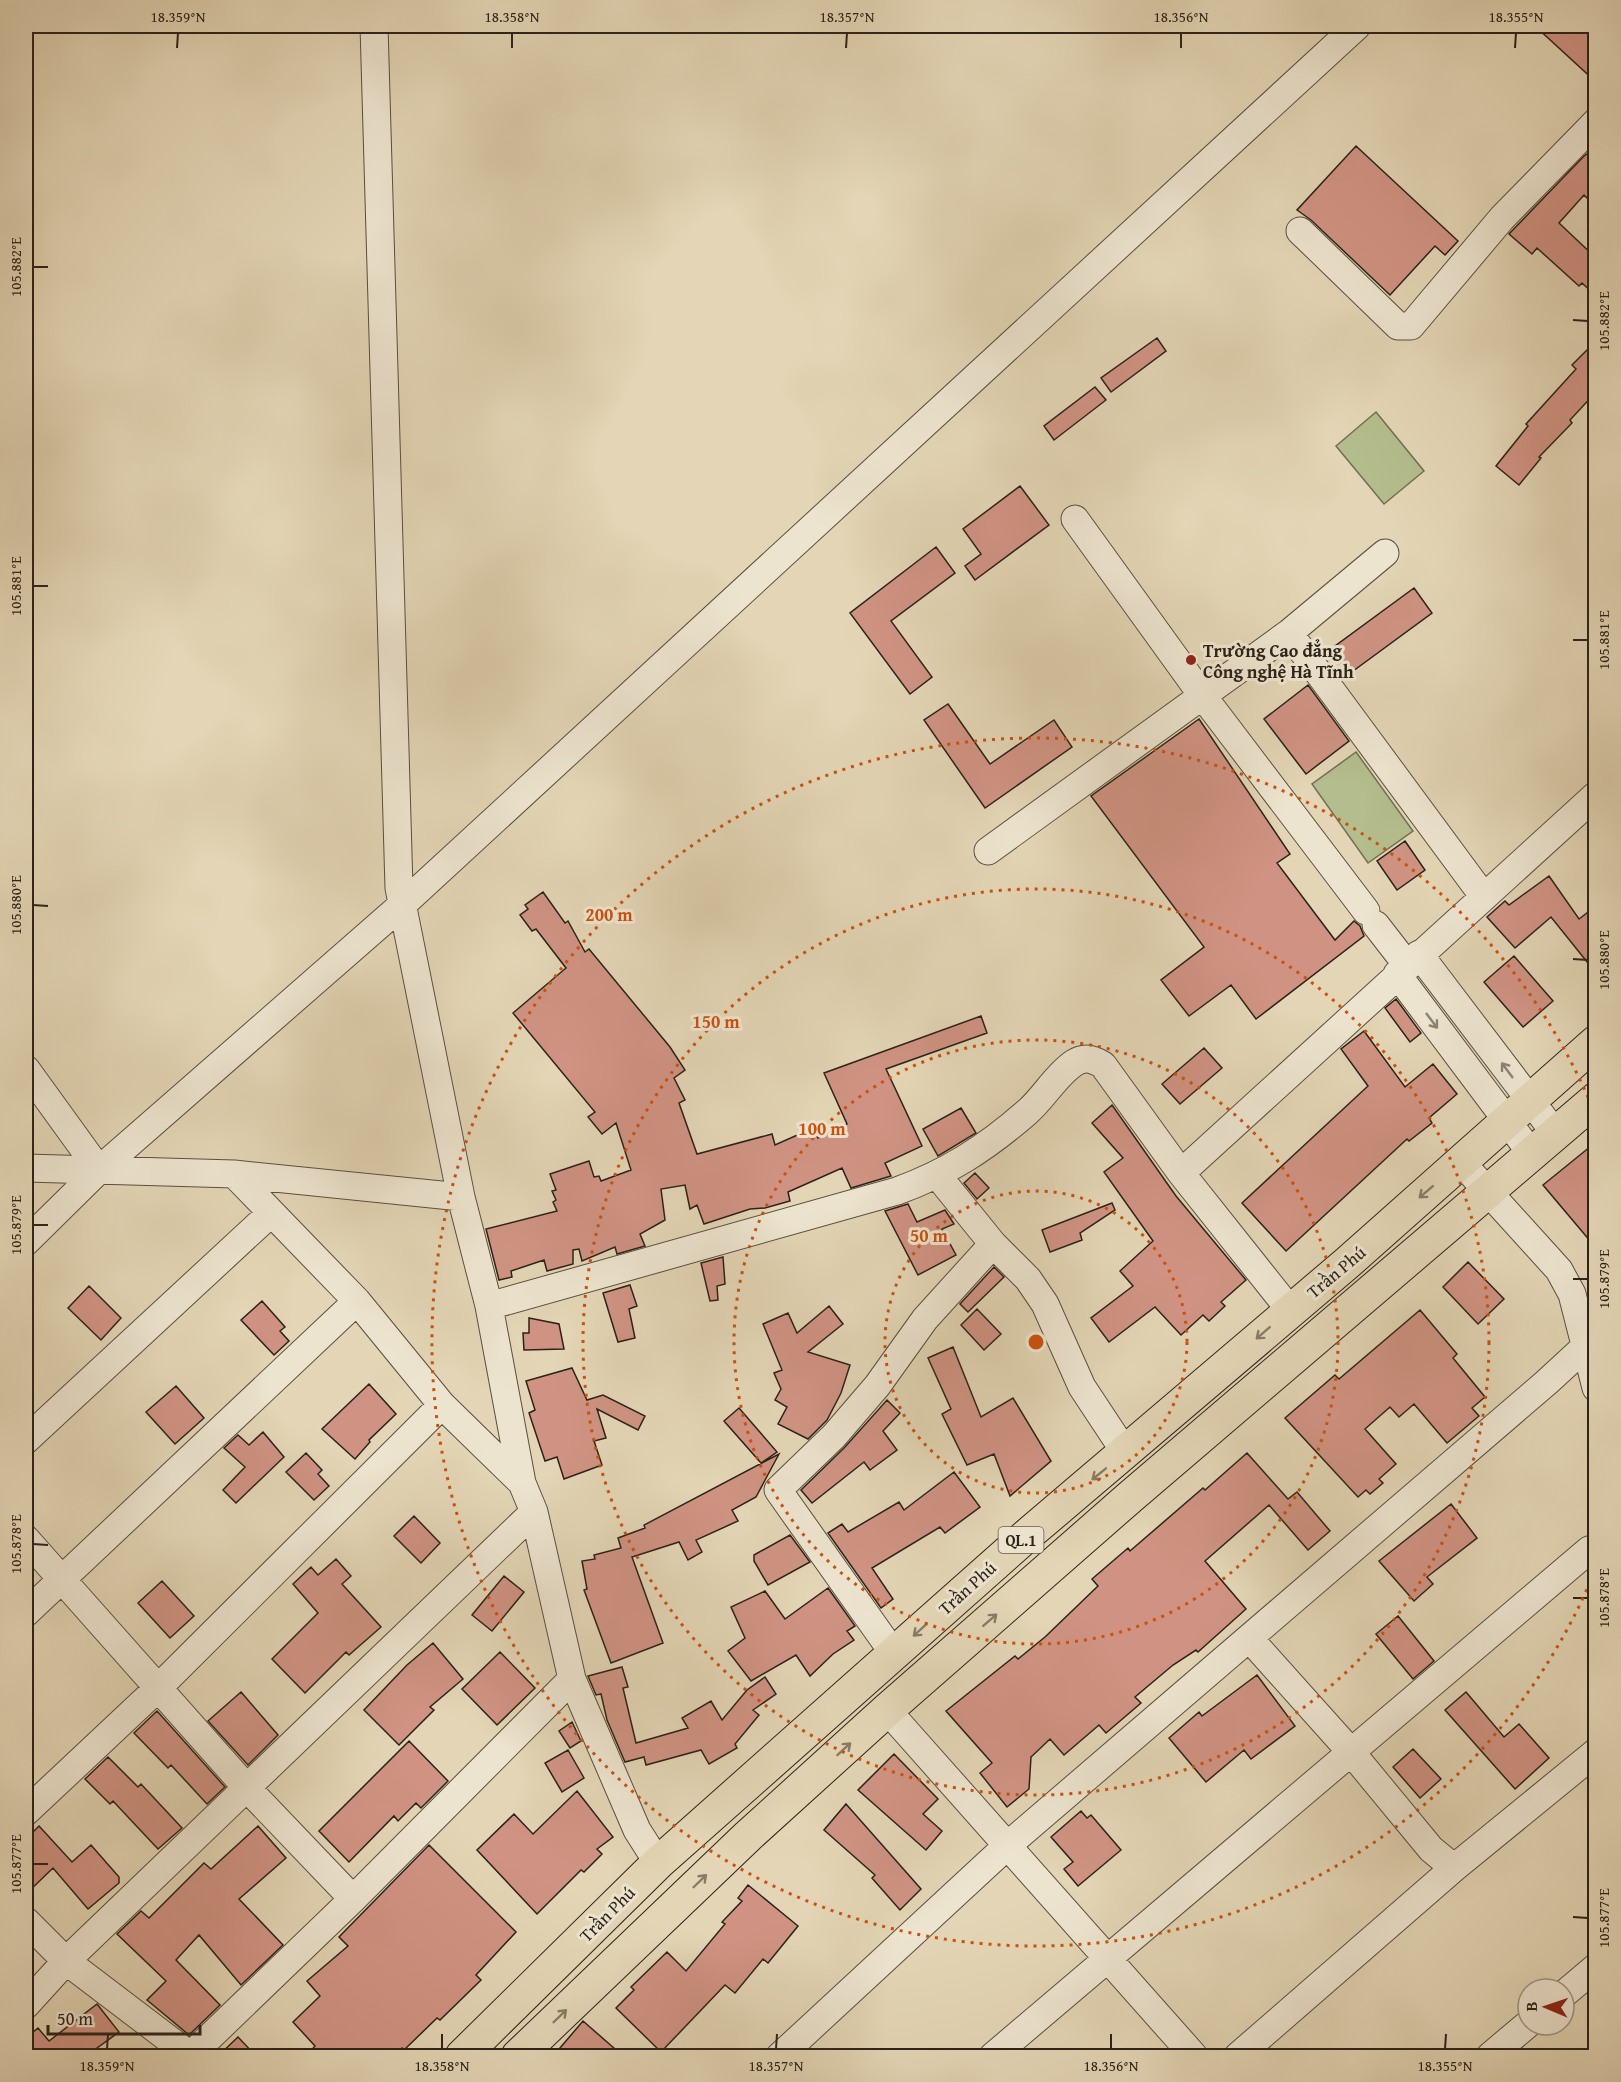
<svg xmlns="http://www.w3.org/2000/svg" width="1621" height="2082" viewBox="0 0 1621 2082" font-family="'Gentium Book Plus',serif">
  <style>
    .green { fill: #b4bd8d; stroke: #707053; stroke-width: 1.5 }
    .building { fill: #d09383; stroke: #2b2219; stroke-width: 1.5 }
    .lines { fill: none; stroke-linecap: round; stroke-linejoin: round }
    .minor-casing { stroke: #594f40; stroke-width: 29 }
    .major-casing { stroke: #2b2219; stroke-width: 35 }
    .minor { stroke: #ede4cf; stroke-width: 27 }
    .major { stroke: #e3d5b5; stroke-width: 33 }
    .oneway { stroke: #8c8374 }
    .oneway2 { stroke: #877c67 }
    .ticks { fill: none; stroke: #2b2219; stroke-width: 2 }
    .ring { fill: none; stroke: #cc510e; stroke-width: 3; stroke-dasharray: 3 6 }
    .poi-dot { fill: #8f2418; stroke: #ede4cf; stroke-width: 2 }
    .labels { text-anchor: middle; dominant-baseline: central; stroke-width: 6; stroke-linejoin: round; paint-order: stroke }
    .shield { fill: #ede4cf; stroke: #655c50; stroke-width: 1.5 }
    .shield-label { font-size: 16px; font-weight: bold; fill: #2b2219 }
    .poi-label { font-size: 18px; font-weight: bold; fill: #2b2219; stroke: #ede4cf; text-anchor: start }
    .street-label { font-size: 18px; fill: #2b2219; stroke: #ede4cf }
    .centre { fill: #cc510e; stroke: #ede4cf; stroke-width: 3 }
    .ring-label { font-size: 18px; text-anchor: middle; font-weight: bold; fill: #cc510e; stroke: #ede4cf; stroke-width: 6; stroke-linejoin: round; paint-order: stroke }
    .neatline { fill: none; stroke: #2b2219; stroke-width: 2 }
    .ticks-label { font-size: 15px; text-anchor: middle; fill: #2b2219 }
  </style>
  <rect width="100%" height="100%" fill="#e3d5b5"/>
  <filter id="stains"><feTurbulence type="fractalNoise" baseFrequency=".00333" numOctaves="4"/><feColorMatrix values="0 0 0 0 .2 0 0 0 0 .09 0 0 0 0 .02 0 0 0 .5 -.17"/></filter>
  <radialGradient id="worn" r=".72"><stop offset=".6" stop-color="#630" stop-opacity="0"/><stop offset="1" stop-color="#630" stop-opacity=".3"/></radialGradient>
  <path class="green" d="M1376,412L1424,471L1384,504L1336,446Z
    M1356,752L1413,831L1368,863L1312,784Z"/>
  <path class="building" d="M1535,26H1580L1596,40V82Z
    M1356,146L1458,241L1445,255L1435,246L1390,295L1311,220L1297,210Z
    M1596,148V207L1584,195L1559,223L1596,258V296L1582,283L1579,286L1537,248L1532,254L1509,234L1584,156Z
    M1157,338L1166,351L1111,392L1101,378Z
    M1596,341V392L1570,420L1572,423L1539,457L1541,458L1519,485L1496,466L1528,426L1526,424L1576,369L1572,365Z
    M1095,387L1106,400L1054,440L1044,426Z
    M1020,486L1049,525L975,580L965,566L981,554L963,529Z
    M936,547L955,573L891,621L932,677L910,694L850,613Z
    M1414,588L1432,613L1349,674L1331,649Z
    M1308,685L1349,741L1306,774L1264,719Z
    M948,704L990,764L1054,720L1072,747L985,808L924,720Z
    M1199,719L1290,854L1277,863L1335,940L1354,921L1360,926L1364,936L1256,1019L1231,985L1189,1016L1161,980L1204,947L1091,796Z
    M1405,841L1425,870L1397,890L1377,861Z
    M1549,876L1579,919L1596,906V973L1551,917L1515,948L1487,917L1505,901L1509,905Z
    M543,892L565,923L568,921L585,952L589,949L670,1047L685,1070L674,1078L685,1100L679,1103L697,1154L772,1134L775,1145L813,1128L818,1138L847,1124L824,1073L981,1016L987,1033L886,1069L922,1146L885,1163L891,1176L851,1188L842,1168L788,1192L790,1201L765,1208L750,1209L704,1224L697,1205L690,1209L685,1185L661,1189L665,1220L640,1234L645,1246L617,1254L615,1247L582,1261L579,1249L573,1250V1264L547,1271L544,1260L511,1271L512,1277L499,1280L486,1229L557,1211L553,1202L556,1200L552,1191L556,1190L550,1174L589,1161L594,1177L599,1176L601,1181L631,1170L616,1123L602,1134L588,1117L595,1112L513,1013L566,968L536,929L532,931L520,915L528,909L525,905Z
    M1514,956L1553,1001L1523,1027L1484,982Z
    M1396,999L1421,1033L1410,1042L1385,1008Z
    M1364,1031L1405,1087L1433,1064L1457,1094L1429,1118L1432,1123L1409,1141L1407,1139L1286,1251L1242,1203L1368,1086L1341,1049Z
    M1204,1048L1222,1068L1180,1104L1162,1084Z
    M1112,1105L1176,1196L1246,1280L1221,1302L1225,1306L1209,1321L1203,1315L1181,1335L1155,1307L1109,1342L1091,1318L1133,1286L1120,1271L1153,1241L1104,1172L1123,1158L1092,1123Z
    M961,1108L976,1133L938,1156L923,1129Z
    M1596,1142V1248L1543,1185Z
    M975,1173L989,1188L977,1199L964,1183Z
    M1112,1203L1115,1210L1080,1233L1082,1240L1050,1252L1042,1230Z
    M908,1204L917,1222L945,1210L954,1224L942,1229L956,1255L918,1275L885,1211Z
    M723,1257L725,1284L717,1286L718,1300L710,1301L701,1263Z
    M1468,1262L1504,1299L1478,1324L1443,1287Z
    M994,1267L1004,1277L968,1312L960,1304Z
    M630,1285L637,1306L629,1309L635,1338L618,1342L603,1293Z
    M89,1286L121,1318L101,1340L68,1308Z
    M262,1301L285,1327L280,1331L289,1341L274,1355L241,1320Z
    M829,1306L843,1324L808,1352L850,1365L841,1393L827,1420L808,1439L778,1424L787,1407L775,1400L781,1389L774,1373L782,1370L763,1324L788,1313L797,1333Z
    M977,1309L1001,1334L984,1350L961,1325Z
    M1420,1310L1457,1354L1453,1358L1485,1397L1472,1408L1479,1416L1447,1443L1414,1404L1399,1417L1390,1407L1365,1429L1396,1464L1379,1479L1383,1483L1370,1494L1366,1490L1358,1497L1285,1418L1335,1375L1339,1379Z
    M529,1318L559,1324L564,1349L524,1350L523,1333H529Z
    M953,1347L981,1417L1013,1398L1051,1461L1010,1496L994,1454L967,1465L942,1414L951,1409L928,1358Z
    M572,1368L587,1400L603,1395L645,1416L638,1430L597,1409L606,1438L594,1441L602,1465L564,1479L557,1457L545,1461L529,1413L535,1410L526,1381Z
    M369,1384L396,1414L369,1440L370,1442L355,1459L322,1429Z
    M176,1386L204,1418L175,1444L146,1412Z
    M887,1400L900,1413L883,1431L897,1450L870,1470L864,1462L812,1503L801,1490L845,1447Z
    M739,1408L777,1452L761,1463L724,1421Z
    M263,1432L284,1457L236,1503L223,1490L245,1467L224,1448L238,1435L249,1445Z
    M306,1453L322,1470L318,1474L329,1486L314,1500L286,1472Z
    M1247,1453L1288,1499L1297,1492L1330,1531L1308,1550L1269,1505L1205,1561L1246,1609L1198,1652L1196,1650L1173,1665L1135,1697L1141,1703L1106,1733L1099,1725L1064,1755L1050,1739L1031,1757L1029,1789L1007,1807L980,1773L992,1763L946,1711L1015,1656L1018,1659L1045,1637L1098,1586L1092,1579L1128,1548L1130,1551L1203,1488L1205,1490Z
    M779,1454L756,1497L732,1510L738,1521L696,1540L702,1552L688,1560L679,1542L632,1557L663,1643L611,1663L584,1590L587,1589L582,1561L595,1559L594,1555L621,1548L618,1538L645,1528L644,1525Z
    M954,1472L980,1507L945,1533L940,1527L872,1568L893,1599L881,1608L828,1533L842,1524L848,1532L899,1502L904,1510Z
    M1451,1504L1477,1538L1427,1577L1433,1584L1414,1601L1379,1561Z
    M414,1516L440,1543L421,1563L394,1536Z
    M790,1535L810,1562L768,1585L754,1561V1555Z
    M336,1559L351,1576L342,1584L381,1627L349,1655L346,1652L305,1693L272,1659L318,1613L293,1584L311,1567L318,1575Z
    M504,1576L524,1592L492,1631L472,1615Z
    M162,1581L194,1616L170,1638L138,1603Z
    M828,1588L855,1626L847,1631L854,1640L833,1654L810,1676L796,1655L751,1681L728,1651L745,1638L731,1607L765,1591L785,1619Z
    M1398,1616L1434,1661L1413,1679L1376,1634Z
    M433,1643L463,1679L430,1707L434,1710L399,1745L364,1710L407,1665Z
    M500,1652L535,1688L497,1725L462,1689Z
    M622,1667L628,1687L623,1688L636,1743L688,1728L682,1718L711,1701L722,1720L747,1690L765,1677L776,1694L753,1710L759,1715L735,1744L737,1748L709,1764L701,1750L646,1765L644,1757L625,1762L607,1720L601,1694L596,1695L588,1676Z
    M1257,1675L1295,1726L1251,1759L1244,1750L1206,1782L1169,1738L1199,1712L1202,1716Z
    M241,1692L278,1735L248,1765L208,1721Z
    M1466,1692L1504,1737L1519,1724L1549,1758L1515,1789L1445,1710Z
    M157,1711L225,1787L207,1804L171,1765L168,1768L134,1733Z
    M572,1722L581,1741L570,1748L559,1731Z
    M409,1741L448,1781L421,1808L416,1803L398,1821L394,1816L349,1862L319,1831Z
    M1413,1749L1441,1779L1420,1798L1393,1767Z
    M568,1750L584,1778L562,1792L545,1763Z
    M894,1754L938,1799L923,1814L942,1831L926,1850L858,1790Z
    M108,1757L138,1787L141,1784L182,1828L158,1849L113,1801L110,1804L85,1779Z
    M577,1791L613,1837L597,1849L602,1854L584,1872L581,1870L537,1914L477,1850L514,1814L533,1834Z
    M846,1804L921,1889L900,1910L872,1878L875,1875L824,1830Z
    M1081,1811L1087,1818L1091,1815L1121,1850L1078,1886L1064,1869L1073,1862L1051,1837Z
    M39,1826L72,1862L91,1845L119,1877V1883L88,1909L53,1868L26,1894V1839Z
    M258,1826L286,1858L239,1899L283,1945L241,1985L199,1935L176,1960L220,2005L189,2035L147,2000L166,1981L117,1934L141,1911L149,1918L204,1863L211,1869Z
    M429,1845L516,1932L476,1975L481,1980L440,2020L437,2018L404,2050L402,2048L394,2056H306L315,2046L293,2022L320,1996L307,1981L348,1946L339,1937Z
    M748,1885L798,1926L768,1963L763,1959L735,1993L725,1985L661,2052L616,2008L634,1990L631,1987L667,1952L686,1971L725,1924L722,1922L742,1901L738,1898Z
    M97,2004L119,2032L86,2056H26V2038L38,2028L49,2041Z
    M583,2021L623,2056H569L560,2048Z
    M238,2037L256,2056H218Z"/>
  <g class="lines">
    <g class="minor-casing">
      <path id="minor" d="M374,26L399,888L461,1197
        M1300,231L1398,326H1411L1502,218L1596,122
        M1075,519L1202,695L1366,911
        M1289,633L1484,897
        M988,851L1289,633L1385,553
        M1376,925L1407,965
        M1419,954L1555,1133
        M1397,974L1531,1153
        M26,1069L99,1170
        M1461,1162L1559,1270L1572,1294L1596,1388
        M26,1168L234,1174L461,1197L489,1306L522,1483L534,1512L572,1679L637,1830L658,1863
        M1181,1173L1596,795
        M234,1174L357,1301L442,1405L522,1483
        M938,1176L993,1244L1028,1279L1045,1304L1082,1387L1125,1452
        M26,1242L99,1170L402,905L1357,26
        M489,1306L897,1191C947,1173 986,1148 1026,1113C1043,1099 1055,1076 1074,1063C1085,1056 1093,1059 1103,1065L1181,1173L1290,1310
        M26,1440L270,1214
        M26,1539L246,1787L353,1899
        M26,1613L357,1301
        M1249,1638L1351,1752L1431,1849L1454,1868
        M894,1654L778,1490L834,1436L877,1386L925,1319L993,1244
        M887,1710L1194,2056
        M26,1812L159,1687L442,1405
        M26,1921L66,1961L191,2056
        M1564,1994L1596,1967
        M26,2005L66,1961L534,1512
        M190,2056L353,1899L572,1679
        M780,2056L1008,1845L1547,1382L1586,1346
        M993,2056L1589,1550L1596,1548
        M1238,2056L1454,1868L1596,1752
        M1490,2056L1528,2024"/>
    </g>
    <g class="major-casing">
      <path id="major" d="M462,2056L658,1863L1032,1531L1346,1264L1596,1042
        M518,2056L748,1836L887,1710L1129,1498L1596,1099"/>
    </g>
    <use href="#minor" class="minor"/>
    <use href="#major" class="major"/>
  </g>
  <defs><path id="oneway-shaft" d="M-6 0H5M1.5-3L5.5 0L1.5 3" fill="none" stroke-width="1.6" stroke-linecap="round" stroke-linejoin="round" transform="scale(1.5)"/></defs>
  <g class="oneway">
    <use href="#oneway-shaft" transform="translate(1432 1021) rotate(53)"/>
    <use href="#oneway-shaft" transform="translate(1507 1070) rotate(-127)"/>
  </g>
  <g class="oneway2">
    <use href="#oneway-shaft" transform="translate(1426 1192) rotate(139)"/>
    <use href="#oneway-shaft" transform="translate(1263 1333) rotate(139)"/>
    <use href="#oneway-shaft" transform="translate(1099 1474) rotate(141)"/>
    <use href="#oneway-shaft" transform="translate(990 1620) rotate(-41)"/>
    <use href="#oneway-shaft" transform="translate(920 1630) rotate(138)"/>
    <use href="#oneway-shaft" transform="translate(844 1749) rotate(-42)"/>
    <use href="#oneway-shaft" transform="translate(700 1881) rotate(-44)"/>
    <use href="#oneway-shaft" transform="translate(560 2016) rotate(-44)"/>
  </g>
  <path class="ticks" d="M177,48L178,33M512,48V33M846,48L847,33M1181,48V33M1515,48L1516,33M33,267H48M1573,320L1588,321M33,586H48M1573,640H1588M33,905L48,906M1573,959L1588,960M33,1225H48M1573,1279H1588M33,1544L48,1545M1573,1598H1588M33,1864H48M1573,1917L1588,1918M107,2049L108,2034M442,2049V2034M776,2049L777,2034M1111,2049V2034M1445,2049L1446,2034"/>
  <g class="ring">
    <circle cx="1036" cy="1342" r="151"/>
    <circle cx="1036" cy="1342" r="302"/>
    <circle cx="1036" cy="1342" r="453"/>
    <path d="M1594 1573A604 604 0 1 1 1594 1111"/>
  </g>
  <circle class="poi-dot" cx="1191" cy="660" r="6"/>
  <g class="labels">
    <rect class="shield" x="998.5" y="1527" width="45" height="26" rx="4.5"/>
    <g class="shield-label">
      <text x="1021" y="1540">QL.1</text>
    </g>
    <g class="poi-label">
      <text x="1203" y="650">Trường Cao đẳng<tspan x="1203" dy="21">Công nghệ Hà Tĩnh</tspan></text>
    </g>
    <g class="street-label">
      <text transform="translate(1336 1272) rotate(-40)">Trần Phú</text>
      <text transform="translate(967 1588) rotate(-42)">Trần Phú</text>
      <text transform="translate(607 1914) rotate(-45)">Trần Phú</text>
    </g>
  </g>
  <circle cx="1036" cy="1342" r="9" class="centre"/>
  <g class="ring-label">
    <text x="609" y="921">200 m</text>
    <text x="716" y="1028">150 m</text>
    <text x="822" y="1135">100 m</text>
    <text x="929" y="1242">50 m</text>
  </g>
  <rect width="1621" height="2082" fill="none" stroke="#e3d5b5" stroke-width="66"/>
  <g transform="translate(1546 2007) rotate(272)"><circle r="28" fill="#ede4cf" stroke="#9f9686" stroke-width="1.5"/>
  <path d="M0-4.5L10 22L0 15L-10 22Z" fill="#8f2418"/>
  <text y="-9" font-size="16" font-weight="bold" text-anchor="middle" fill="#2b2219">B</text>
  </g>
  <path d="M48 2025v9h152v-9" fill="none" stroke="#2b2219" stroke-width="3"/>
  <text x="57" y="2025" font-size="18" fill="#2b2219" stroke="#ede4cf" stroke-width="4.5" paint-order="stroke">50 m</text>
  <rect x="33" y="33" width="1555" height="2016" class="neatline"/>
  <g class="ticks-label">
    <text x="178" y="22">18.359°N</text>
    <text x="512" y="22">18.358°N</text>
    <text x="847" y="22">18.357°N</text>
    <text x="1181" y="22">18.356°N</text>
    <text x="1516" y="22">18.355°N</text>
    <text transform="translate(16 267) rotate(-90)" y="5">105.882°E</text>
    <text transform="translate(1604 321) rotate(-90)" y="5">105.882°E</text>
    <text transform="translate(16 586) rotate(-90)" y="5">105.881°E</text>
    <text transform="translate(1604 640) rotate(-90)" y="5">105.881°E</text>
    <text transform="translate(16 905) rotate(-90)" y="5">105.880°E</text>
    <text transform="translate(1604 960) rotate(-90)" y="5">105.880°E</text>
    <text transform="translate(16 1225) rotate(-90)" y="5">105.879°E</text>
    <text transform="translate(1604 1279) rotate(-90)" y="5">105.879°E</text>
    <text transform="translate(16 1544) rotate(-90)" y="5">105.878°E</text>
    <text transform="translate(1604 1598) rotate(-90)" y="5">105.878°E</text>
    <text transform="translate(16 1864) rotate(-90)" y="5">105.877°E</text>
    <text transform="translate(1604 1918) rotate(-90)" y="5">105.877°E</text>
    <text x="107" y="2071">18.359°N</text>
    <text x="442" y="2071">18.358°N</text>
    <text x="776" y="2071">18.357°N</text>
    <text x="1111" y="2071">18.356°N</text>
    <text x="1445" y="2071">18.355°N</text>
  </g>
  <rect width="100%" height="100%" filter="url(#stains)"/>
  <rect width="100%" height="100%" fill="url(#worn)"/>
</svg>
